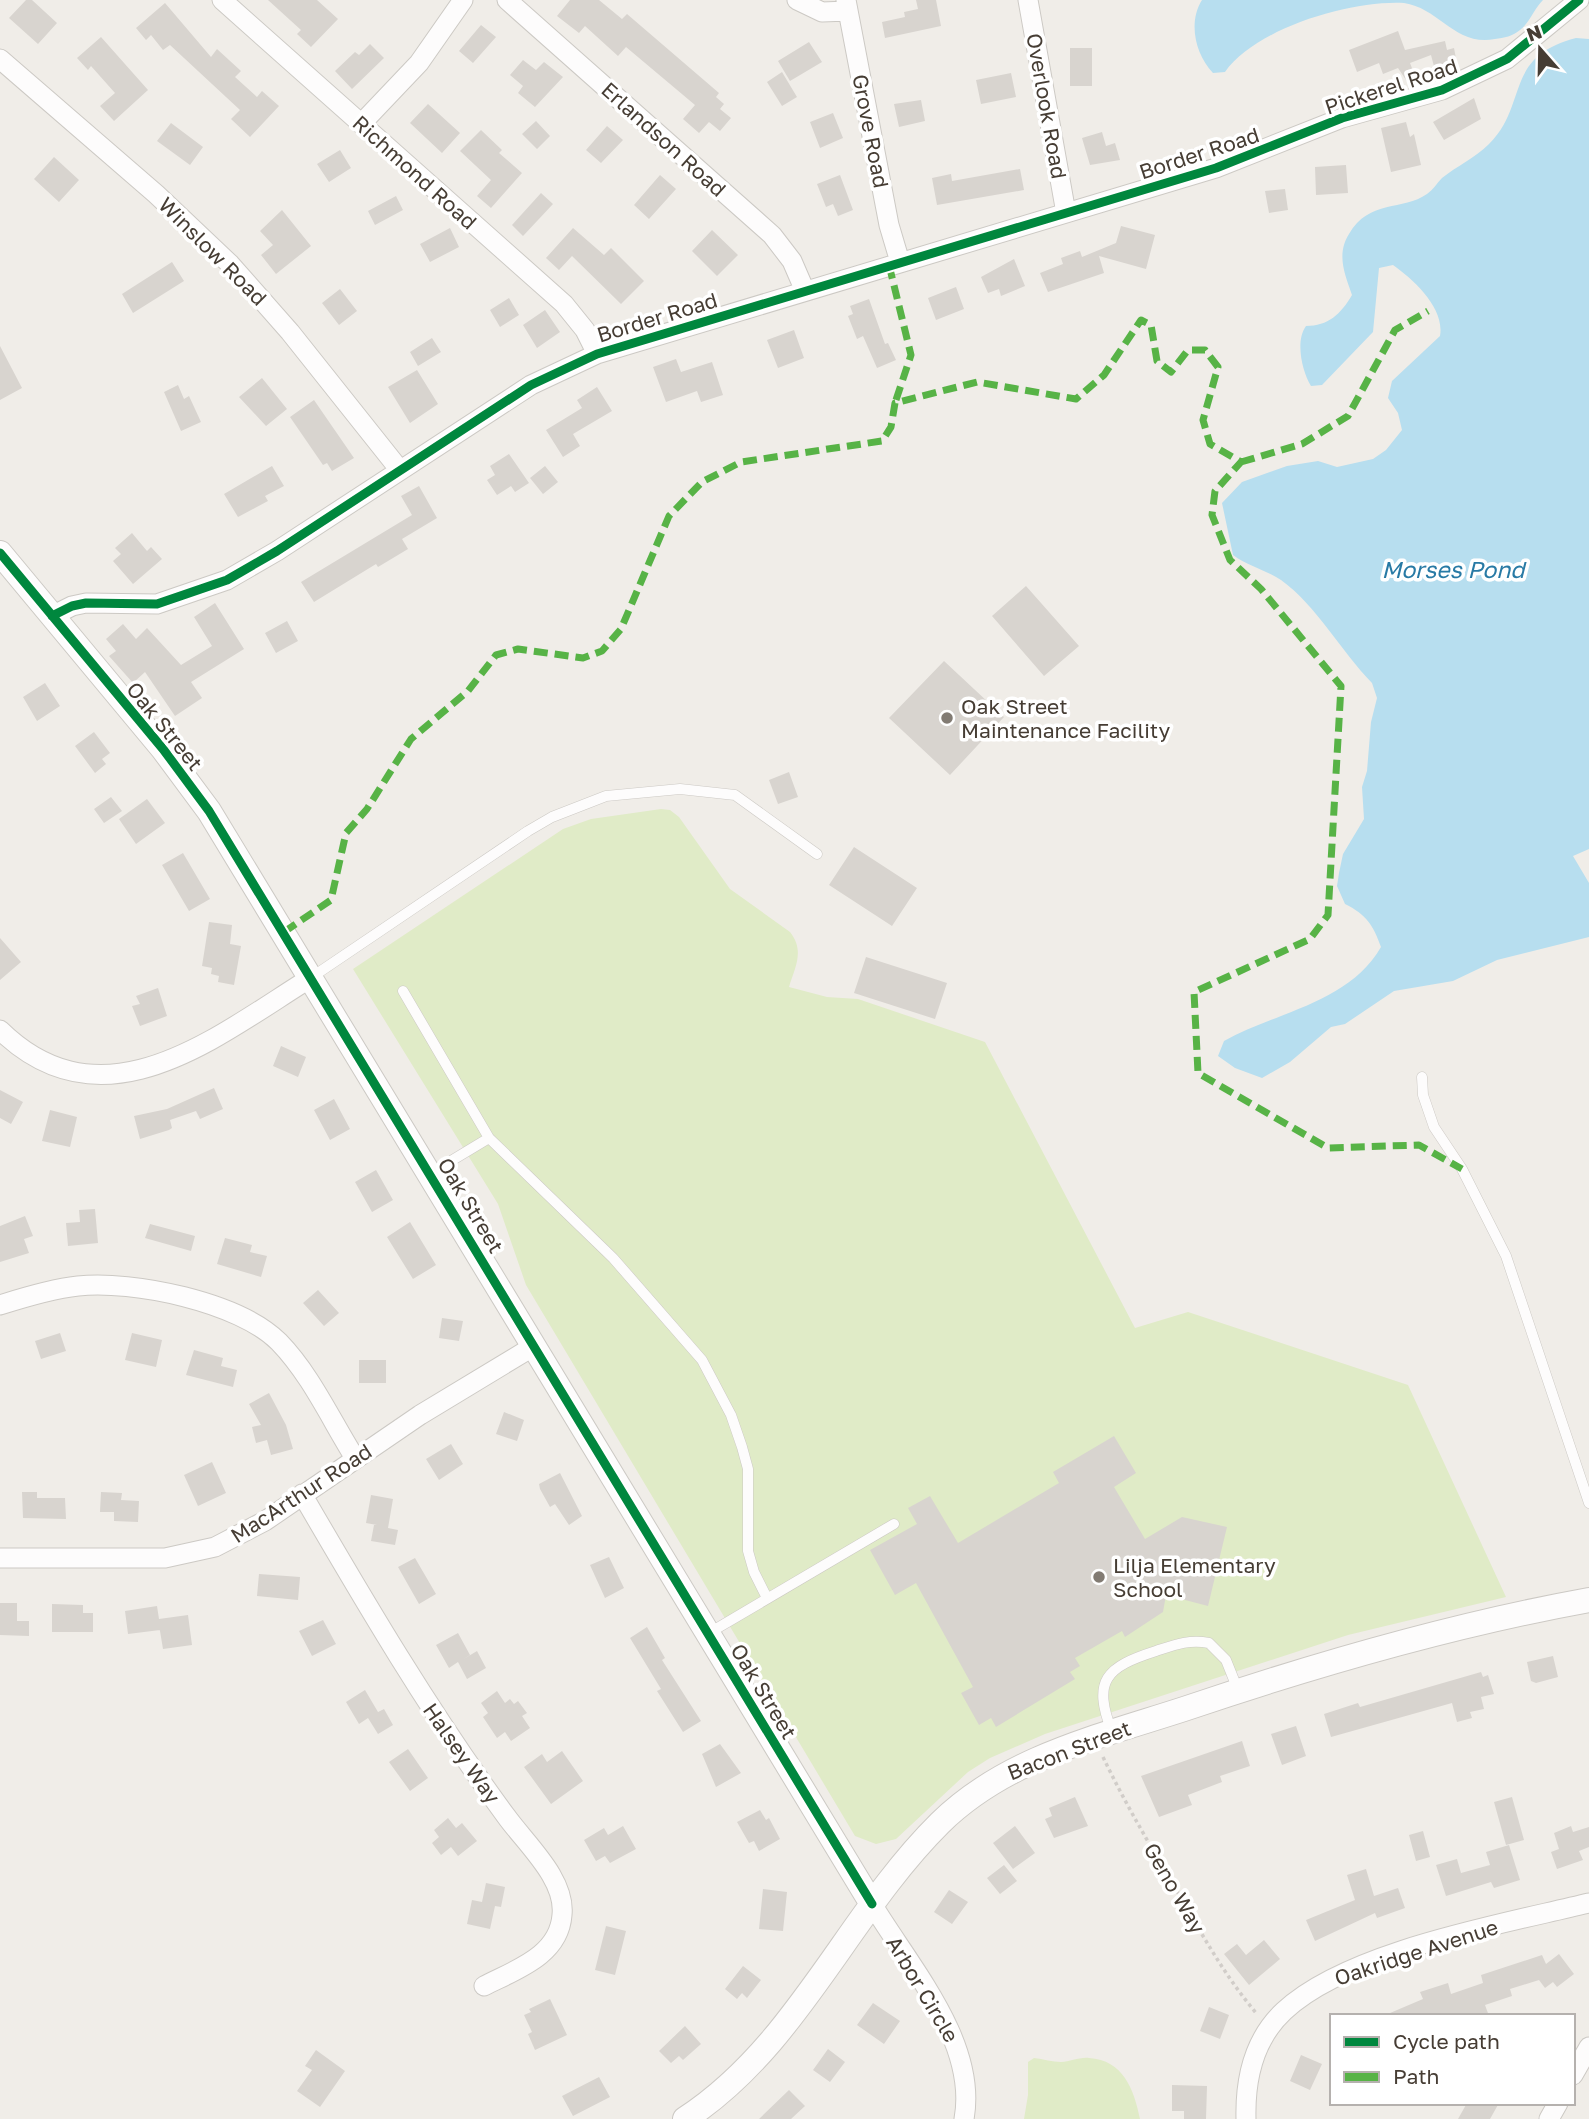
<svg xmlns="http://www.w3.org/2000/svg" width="1589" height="2119" viewBox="0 0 1589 2119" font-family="'Golos Text',sans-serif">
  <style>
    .green { fill: #e0ebc7 }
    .water { fill: #b7deef }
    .building { fill: #d8d4cf }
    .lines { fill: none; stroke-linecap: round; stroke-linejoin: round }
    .service-casing { stroke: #ccc9c4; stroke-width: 11 }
    .minor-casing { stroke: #ccc9c4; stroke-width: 21 }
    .tertiary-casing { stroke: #ccc9c4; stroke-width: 26 }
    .path { stroke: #d1cdc9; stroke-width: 3.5; stroke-dasharray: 3.5 3.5; stroke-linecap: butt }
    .service { stroke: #fdfcfc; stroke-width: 10 }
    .minor { stroke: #fdfcfc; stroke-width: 19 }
    .tertiary { stroke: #fdfcfc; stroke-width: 24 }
    .quiet { stroke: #57b346; stroke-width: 7; stroke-dasharray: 14 7; stroke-linecap: butt }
    .cycleway-casing { stroke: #fff; stroke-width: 13 }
    .cycleway { stroke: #00873e; stroke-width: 9 }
    .poi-dot { fill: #827b73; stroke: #fff; stroke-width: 2.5 }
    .labels { text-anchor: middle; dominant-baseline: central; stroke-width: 7; stroke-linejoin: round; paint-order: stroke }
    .street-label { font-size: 21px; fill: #463d34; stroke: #fff }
    .poi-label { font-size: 21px; fill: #463d34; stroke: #fff; text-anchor: start }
    .water-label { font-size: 23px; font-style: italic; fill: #287aa5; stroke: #fff }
  </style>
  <rect width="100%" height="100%" fill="#f0ede8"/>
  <path class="green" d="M661,809L670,810L679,817L730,889L790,932C805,951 795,967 789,987L827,997L858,999L985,1042L1135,1328L1188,1312L1408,1385L1506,1597L1348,1635L1045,1734L990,1758L968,1772L896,1839L876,1844L855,1836L526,1285L498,1204L353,969L563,829L591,819Z
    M1034,2058C1043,2059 1053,2062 1061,2062C1070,2062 1079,2057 1089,2058C1123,2060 1134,2089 1140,2119H1024L1028,2095V2062Z"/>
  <path class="water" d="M1202,0H1543C1534,9 1530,22 1520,30C1513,36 1504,38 1495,39C1456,47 1439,8 1404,3C1351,0 1256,28 1225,72L1213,73C1195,54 1188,22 1202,0Z
    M1576,38L1589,39V849L1573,856L1589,883V937L1497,960L1453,981L1394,991L1345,1024L1331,1027L1290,1062L1262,1078L1235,1068L1218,1056L1224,1041C1276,1012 1349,1003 1381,947C1373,925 1367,915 1345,904L1337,886L1339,873L1343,854L1364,819L1362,787L1367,771L1371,722L1377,698L1372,683C1341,651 1316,605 1281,580C1266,570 1248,566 1233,555L1222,503L1242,482L1287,466L1318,461L1337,467L1373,459L1386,450L1402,430L1398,413L1388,398L1392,381L1440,336C1445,308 1414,280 1393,265L1379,268L1373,332L1322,385L1311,386C1302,371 1295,341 1306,326C1328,326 1341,314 1352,295C1345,274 1336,255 1349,234C1369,199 1403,211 1427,194C1433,190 1437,183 1442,178C1457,166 1475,158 1489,144C1529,104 1503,57 1576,38Z"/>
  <path class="building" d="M26,0H32L57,23L38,44L9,18Z
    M268,0H317L338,19L311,47L297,34L301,30Z
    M570,0H599L622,19L627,14L719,93L716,97L724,104L720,109L731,118L720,131L709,122L699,133L683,119L695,105L626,47L618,56L585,26L579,33L557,16Z
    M916,0H936L941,26L885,38L882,22L905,17L904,12L918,9Z
    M165,3L211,57L217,49L241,71L235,77L257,97L262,91L279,106L250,137L231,119L240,110L170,45L163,50L151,35L146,40L136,28Z
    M481,25L496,37L473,63L459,51Z
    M1398,31L1405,50L1445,41L1447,50L1454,48L1458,69L1436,74L1431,55L1410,63L1418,84L1410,86L1398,68L1383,74L1379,63L1357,72L1349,50Z
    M101,37L148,90L114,121L100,106L115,93L91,66L88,70L77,58Z
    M809,42L822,62L790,81L778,61Z
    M370,44L384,58L352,89L335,71L355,52L359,55Z
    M1070,48H1092V86H1070Z
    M523,60L536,70L544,62L563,77L535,107L518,93L523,86L510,75Z
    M782,72L797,97L782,106L767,82Z
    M1011,73L1016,97L981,104L976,80Z
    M1474,98L1481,119L1444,140L1433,122Z
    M921,100L925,121L899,127L894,104Z
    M428,104L460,133L442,153L410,123Z
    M833,113L843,138L820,148L810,122Z
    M536,121L550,136L537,149L522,134Z
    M1406,122L1410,137L1414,134L1421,165L1391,172L1381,128Z
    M171,123L203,147L190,165L157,141Z
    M607,126L623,140L601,163L586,150Z
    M481,130L502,150L499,153L522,173L491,208L477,196L491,180L460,151Z
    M1102,132L1106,146L1115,143L1120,160L1090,165L1082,138Z
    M340,150L351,168L329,182L317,164Z
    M54,157L79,180L59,202L34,179Z
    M1346,165L1348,193L1316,195L1315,167Z
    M1020,169L1024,190L937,205L932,178L951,174L952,181Z
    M660,175L676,189L649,219L634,205Z
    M840,175L853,210L838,216L833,204L826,207L817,184Z
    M1285,189L1288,210L1269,213L1265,191Z
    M541,193L553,204L523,236L512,225Z
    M396,196L403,210L375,225L368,211Z
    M282,210L311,246L276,274L261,255L273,245L260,231Z
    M1121,226L1155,235L1146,269L1099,256L1104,273L1048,292L1040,273L1063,264L1061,258L1080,251L1082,257L1116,243Z
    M450,228L459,247L430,262L420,244Z
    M573,228L604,255L611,248L644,281L621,304L572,256L559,270L546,258Z
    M712,230L738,255L717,276L692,251Z
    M1014,259L1025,286L1001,296L999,289L988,293L981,277Z
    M172,262L184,281L133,313L122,294Z
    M956,287L964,309L936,320L928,298Z
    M340,289L357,311L339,325L322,303Z
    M509,298L519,315L500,327L490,310Z
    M869,299L885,344L888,343L896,360L877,368L863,336L857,339L848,316L853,314L850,306Z
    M545,310L560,332L537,348L523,325Z
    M794,330L804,358L778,368L767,340Z
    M432,338L441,352L418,366L410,352Z
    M0,346L22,388L0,400Z
    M676,359L681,372L712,362L723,395L701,402L697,391L666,402L653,367Z
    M417,370L438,404L410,423L388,387Z
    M262,378L287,409L266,426L239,397Z
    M178,385L184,399L189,396L201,422L181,431L164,392Z
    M597,387L612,411L573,434L580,446L563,457L546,430L582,408L577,400Z
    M314,400L354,458L332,471L327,463L323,465L290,417Z
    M509,454L529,483L515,492L511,486L497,495L487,480L495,475L490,466Z
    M272,466L284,486L265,496L268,501L238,517L224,494Z
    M545,466L558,482L543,494L530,478Z
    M419,486L437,518L402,539L408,549L378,567L376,564L314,602L301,582L412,515L401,496Z
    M132,533L147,551L151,547L162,559L133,584L113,561L121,554L115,548Z
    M1026,586L1079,646L1044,676L992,616Z
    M215,603L244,649L191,682L202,698L175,716L145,672L133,683L109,656L116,651L106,639L123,624L136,639L147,628L181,665L212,646L194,617Z
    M287,621L298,641L276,653L265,633Z
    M944,661L1004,717L950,775L889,718Z
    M45,683L60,706L37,721L23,697Z
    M94,732L110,753L102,759L106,764L95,773L75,746Z
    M789,772L798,797L778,804L769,780Z
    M111,797L122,811L104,823L94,809Z
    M147,799L165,823L136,844L119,819Z
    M854,847L917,888L892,926L829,885Z
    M183,853L210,899L189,911L162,865Z
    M209,922L232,925L230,944L241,946L234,985L218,982L219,976L211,974L212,968L202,966Z
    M0,938L21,962L0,980Z
    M866,957L947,983L935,1019L854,993Z
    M158,988L167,1016L140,1026L132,1006L140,1004L136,996Z
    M281,1046L306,1057L298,1077L273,1066Z
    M214,1088L223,1109L200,1119L196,1111L170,1120L172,1128L169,1130L140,1139L134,1116L167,1109Z
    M0,1090L23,1102L11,1124L0,1118Z
    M334,1099L350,1129L330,1140L314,1110Z
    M50,1110L77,1117L70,1147L42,1141Z
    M376,1170L393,1200L372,1212L355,1182Z
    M95,1209L98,1243L68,1246L66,1223L80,1222L79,1210Z
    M25,1216L33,1236L24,1239L29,1253L0,1262V1226Z
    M410,1222L436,1265L413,1279L387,1237Z
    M150,1224L195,1236L191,1251L145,1238Z
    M225,1238L252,1245L250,1252L267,1256L261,1277L217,1264Z
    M318,1290L339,1313L324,1326L303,1303Z
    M442,1318L463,1321L459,1341L439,1338Z
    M60,1333L66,1351L41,1359L35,1341Z
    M132,1333L162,1340L156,1367L125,1360Z
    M194,1350L223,1358L221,1366L237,1370L233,1387L186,1375Z
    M359,1360H386V1383H359Z
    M269,1393L286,1425L293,1449L271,1455L267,1440L256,1443L252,1427L261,1425L249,1404Z
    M504,1412L524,1420L517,1441L496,1434Z
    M1114,1436L1136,1473L1114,1487L1145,1539L1182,1517L1227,1527L1208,1606L1166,1595L1163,1612L1125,1637L1122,1631L1075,1658L1080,1666L1070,1672L1075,1679L996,1727L991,1718L979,1725L961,1693L973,1687L916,1583L895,1595L870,1550L917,1524L908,1508L930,1496L958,1543L1059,1483L1053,1472Z
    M451,1444L463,1464L439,1480L426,1459Z
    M212,1462L226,1493L198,1506L184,1475Z
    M560,1473L582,1516L569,1525L555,1504L550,1507L540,1489L539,1484Z
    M22,1492H37V1498H65L66,1519L23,1518Z
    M101,1492L122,1493L121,1500L139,1501L138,1522L114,1521V1512H100Z
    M371,1495L393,1499L388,1528L398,1530L395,1545L371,1541L374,1525H377L366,1523Z
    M609,1557L624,1588L605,1598L590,1565Z
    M415,1558L436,1594L419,1604L398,1567Z
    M259,1574L300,1577L298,1600L257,1596Z
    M0,1603H17V1621H29V1636L0,1635Z
    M52,1604L83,1605V1613H93V1632H52Z
    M157,1606L159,1619L188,1615L192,1645L163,1649L159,1625L160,1630L128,1634L125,1611Z
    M323,1620L336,1644L312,1656L299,1631Z
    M647,1627L665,1658L662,1660L701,1721L683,1732L657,1691L661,1689L630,1638Z
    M458,1633L470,1655L462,1660L477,1651L486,1668L467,1679L458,1662L449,1668L436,1645Z
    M1553,1656L1558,1677L1536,1683L1531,1681L1527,1662Z
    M1481,1672L1483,1677L1488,1675L1494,1694L1481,1697L1484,1709L1470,1712L1472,1718L1457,1722L1452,1703L1331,1737L1324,1714L1358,1703L1360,1707Z
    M365,1690L378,1712L384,1709L393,1725L378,1734L368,1718L359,1724L346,1702Z
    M497,1691L505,1703L510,1699L514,1704L518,1701L527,1713L522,1716L530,1728L511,1741L505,1732L497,1738L483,1717L488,1713L481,1703Z
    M1296,1726L1306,1756L1282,1765L1271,1734Z
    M1242,1741L1250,1766L1220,1776L1222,1782L1188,1795L1192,1805L1159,1817L1141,1776Z
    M720,1744L741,1773L716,1787L702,1754Z
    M408,1749L428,1778L410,1791L389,1762Z
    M562,1751L583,1781L551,1804L524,1767L542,1754L547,1762Z
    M1075,1797L1088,1826L1054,1838L1045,1819L1052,1816L1049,1808Z
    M1512,1797L1524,1840L1506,1845L1494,1802Z
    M760,1810L766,1820L769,1818L780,1839L759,1851L754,1841L749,1843L737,1822Z
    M448,1818L456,1828L462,1823L477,1841L458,1856L451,1847L441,1855L432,1843L439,1837L434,1830Z
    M623,1826L636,1849L610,1863L605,1856L596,1861L584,1840L604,1828L608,1835Z
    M1015,1826L1035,1853L1013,1869L993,1843Z
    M1571,1826L1573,1832L1589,1827V1847L1579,1851L1583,1860L1557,1869L1551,1852L1559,1849L1554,1833Z
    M1423,1831L1430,1857L1416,1861L1409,1835Z
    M1509,1845L1520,1880L1494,1888L1491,1882L1446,1896L1436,1865L1457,1859L1461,1873L1490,1865L1486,1852Z
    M1004,1865L1017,1881L1000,1894L987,1878Z
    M1366,1869L1374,1896L1398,1888L1405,1908L1377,1918L1375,1913L1315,1941L1306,1920L1355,1900L1347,1875Z
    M486,1883L505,1887L501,1907L495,1906L490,1929L467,1924L472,1900L482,1902Z
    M763,1889L787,1892L783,1931L759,1929Z
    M949,1890L968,1902L952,1924L934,1912Z
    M606,1926L626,1931L615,1975L595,1970Z
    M1264,1940L1280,1959L1249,1985L1224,1954L1237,1944L1246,1955Z
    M1559,1954L1574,1974L1557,1987L1553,1982L1545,1988L1539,1980L1510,1989L1512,1996L1485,2005L1489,2016H1383L1423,1999L1420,1992L1448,1983L1451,1994L1483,1983L1481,1975L1542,1955L1546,1964Z
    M743,1966L761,1980L747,1998L742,1993L737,1999L725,1989Z
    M550,1999L567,2035L535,2050L528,2034L532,2032L524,2015L531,2012L529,2009Z
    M873,2003L900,2021L884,2044L857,2025Z
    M1209,2007L1229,2015L1220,2039L1200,2031Z
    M685,2026L701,2044L683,2060L679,2056L671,2063L659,2051Z
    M828,2049L845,2062L830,2082L813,2070Z
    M316,2050L345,2071L320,2107L297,2091L312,2070L305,2066Z
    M1301,2055L1322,2064L1310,2090L1290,2081Z
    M599,2077L610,2097L573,2116L562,2096Z
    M1172,2085L1207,2086L1206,2119H1184V2111H1172Z
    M789,2090L805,2106L791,2119H759Z
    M1467,2103H1499L1490,2119H1458Z"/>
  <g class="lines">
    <g class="service-casing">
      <path id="service" d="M312,977L528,831L552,817L606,796L680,789L735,795L817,854
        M403,991L489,1138
        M1422,1077L1423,1095L1434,1127L1462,1169L1506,1256L1589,1503
        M431,1173L489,1138L613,1258L702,1360L731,1415L742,1447L748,1469V1551L754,1572L767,1598
        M709,1633L894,1524
        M1112,1732C1092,1680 1106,1667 1156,1651C1174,1645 1189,1639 1209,1643L1226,1660L1238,1690"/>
    </g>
    <g class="minor-casing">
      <path id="minor" d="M222,0L564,304L585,330L597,354
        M507,0L772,235L792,261L805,291
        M797,0L822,12L848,11
        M846,0L889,225L900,262
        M1028,0L1066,213
        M0,59L156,194L230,264L290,332L399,469
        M361,124L419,63L463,0
        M52,616L72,606L86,603L157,604L227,580L277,551L531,385L597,354L1216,168L1342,118L1442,90L1507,59L1579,0
        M0,1030C104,1132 218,1035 312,977
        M0,1305C25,1297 51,1289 78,1286C133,1280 239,1302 279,1342C311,1375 331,1420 355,1458
        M302,1494C366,1604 430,1713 506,1816C526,1844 566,1879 562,1915C559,1956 515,1970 484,1986
        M0,1558H165L215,1547L265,1521L420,1415L534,1346
        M872,1904C910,1967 978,2043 964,2119
        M1573,2075L1589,2047
        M1246,2119C1245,2080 1254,2039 1284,2011C1348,1951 1503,1924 1589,1903
        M1549,2119L1558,2103"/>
    </g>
    <g class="tertiary-casing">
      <path id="tertiary" d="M0,553L163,749L209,811L872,1904
        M685,2119C797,2046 847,1915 940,1823C1006,1758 1098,1737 1184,1709C1317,1664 1451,1625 1589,1600"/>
    </g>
    <path class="path" d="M1103,1757C1124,1801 1148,1842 1173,1884C1199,1929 1223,1974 1257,2014"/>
    <use href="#service" class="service"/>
    <use href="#minor" class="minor"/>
    <use href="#tertiary" class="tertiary"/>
    <path class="quiet" d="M889,265L911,355L895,403
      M1241,462L1302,444L1348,416L1395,330L1428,311
      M284,932L331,900L346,833L367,809L411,739L468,691L496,655L518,649L583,658L602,651L621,629L669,516L702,482L741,462L882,441L891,427L895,403L977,382L1076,399L1104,375L1141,320L1151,325L1157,361L1171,372L1188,350H1205L1218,367L1203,420L1210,444L1241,462L1215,491L1212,515L1230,560L1261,589L1341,686L1328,915L1310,939L1194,992L1198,1073L1328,1148L1419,1145L1462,1169"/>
    <g class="cycleway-casing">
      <path id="cycleway" d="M0,553L163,749L209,811L872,1904
        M52,616L72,606L86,603L157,604L227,580L277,551L531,385L597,354L1216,168L1342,118L1442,90L1507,59L1579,0"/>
    </g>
    <use href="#cycleway" class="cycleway"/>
  </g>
  <g class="poi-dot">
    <circle cx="947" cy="718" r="7"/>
    <circle cx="1099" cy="1577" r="7"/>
  </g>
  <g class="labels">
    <g class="street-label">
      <text transform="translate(1391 86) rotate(-18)">Pickerel Road</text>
      <text transform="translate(1047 106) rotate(80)">Overlook Road</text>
      <text transform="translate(871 131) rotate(79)">Grove Road</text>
      <text transform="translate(664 139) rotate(42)">Erlandson Road</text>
      <text transform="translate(1199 153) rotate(-18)">Border Road</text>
      <text transform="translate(415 172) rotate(42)">Richmond Road</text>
      <text transform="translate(213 251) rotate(45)">Winslow Road</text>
      <text transform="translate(657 317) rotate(-17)">Border Road</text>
      <text transform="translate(165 726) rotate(51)">Oak Street</text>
      <text transform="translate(471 1205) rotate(59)">Oak Street</text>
      <text transform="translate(301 1493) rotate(-33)">MacArthur Road</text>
      <text transform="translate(764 1691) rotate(59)">Oak Street</text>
      <text transform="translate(1069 1750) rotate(-21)">Bacon Street</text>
      <text transform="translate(462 1753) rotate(55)">Halsey Way</text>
      <text transform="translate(1175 1888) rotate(60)">Geno Way</text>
      <text transform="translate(1416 1952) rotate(-18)">Oakridge Avenue</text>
      <text transform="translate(923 1989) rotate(59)">Arbor Circle</text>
    </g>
    <g class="poi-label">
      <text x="961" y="706">Oak Street<tspan x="961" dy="24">Maintenance Facility</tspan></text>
      <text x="1113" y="1565">Lilja Elementary<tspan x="1113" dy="24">School</tspan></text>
    </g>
    <g class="water-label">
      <text x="1453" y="569">Morses Pond</text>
    </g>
  </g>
  <rect x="1330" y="2014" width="245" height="91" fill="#ffffff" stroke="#b5b1ae" stroke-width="2"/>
  <rect x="1344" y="2037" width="35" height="10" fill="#00873e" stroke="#b5b1ae" stroke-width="2"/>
  <text x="1393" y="2049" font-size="21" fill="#463d34">Cycle path</text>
  <rect x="1344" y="2072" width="35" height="10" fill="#57b346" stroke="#b5b1ae" stroke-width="2"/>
  <text x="1393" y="2084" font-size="21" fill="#463d34">Path</text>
  <g transform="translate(1540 49) rotate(340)" stroke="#ffffff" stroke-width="5" paint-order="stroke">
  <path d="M0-5L12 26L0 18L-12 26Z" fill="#463d34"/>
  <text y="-10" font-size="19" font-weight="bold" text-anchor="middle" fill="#463d34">N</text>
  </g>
</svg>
